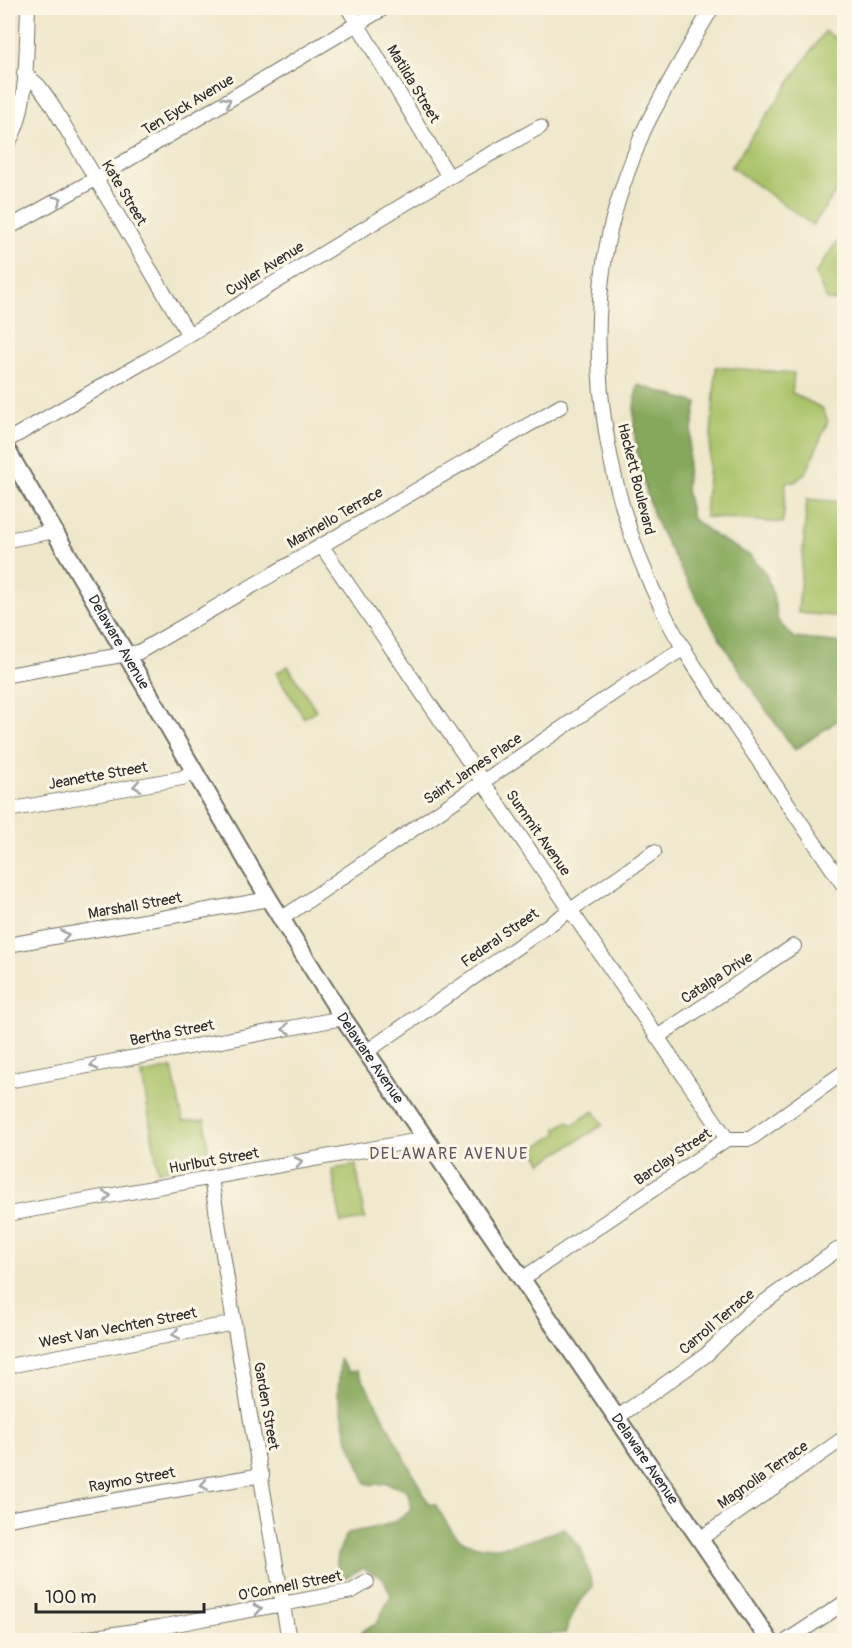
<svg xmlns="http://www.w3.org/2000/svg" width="852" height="1648" viewBox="0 0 852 1648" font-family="Pangolin,sans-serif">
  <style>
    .green { fill: #a9c268; stroke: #6a764a; stroke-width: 1.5 }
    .forest { fill: #86a85c; stroke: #586a44; stroke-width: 1.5 }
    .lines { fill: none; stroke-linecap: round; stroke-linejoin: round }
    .minor-casing { stroke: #6f6d63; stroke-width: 16 }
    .major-casing { stroke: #6f6d63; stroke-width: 20 }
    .minor { stroke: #fff; stroke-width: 14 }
    .major { stroke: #fff; stroke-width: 16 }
    .oneway { stroke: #a0a0a0 }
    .labels { text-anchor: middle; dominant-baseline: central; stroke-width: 6; stroke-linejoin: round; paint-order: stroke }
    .street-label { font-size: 15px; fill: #2b2b2b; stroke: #fcf5e5 }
    .neighbourhood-label { font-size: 16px; letter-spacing: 1.5px; fill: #615563; stroke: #fcf5e5 }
  </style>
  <rect width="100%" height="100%" fill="#fcf5e5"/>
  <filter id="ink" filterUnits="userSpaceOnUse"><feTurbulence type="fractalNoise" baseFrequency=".0167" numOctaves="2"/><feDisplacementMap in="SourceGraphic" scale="12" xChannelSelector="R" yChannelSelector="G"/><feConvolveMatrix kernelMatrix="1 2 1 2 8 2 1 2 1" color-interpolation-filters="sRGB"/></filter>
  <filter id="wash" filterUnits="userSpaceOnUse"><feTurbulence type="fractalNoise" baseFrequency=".008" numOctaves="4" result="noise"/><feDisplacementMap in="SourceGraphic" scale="24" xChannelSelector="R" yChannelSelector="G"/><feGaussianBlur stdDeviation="1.35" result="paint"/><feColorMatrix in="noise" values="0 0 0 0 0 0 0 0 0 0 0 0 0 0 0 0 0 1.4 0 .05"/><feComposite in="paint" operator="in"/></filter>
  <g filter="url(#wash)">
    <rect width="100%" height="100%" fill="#eee7ca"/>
    <path class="green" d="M825,31L844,44V180L813,225L731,167Z
      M844,241V301L827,300L815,274L836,243Z
      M716,367L794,373L792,393L822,408L828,421L807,471L795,482H786L783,523L705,517Z
      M807,499L844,502V617L798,613Z
      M288,666L316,710L304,718L276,673Z
      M172,1068L183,1121L205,1120L209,1160L158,1171L142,1074Z
      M594,1111L603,1125L542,1163L533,1149L558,1133L556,1129L568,1121L572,1125Z
      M356,1165L365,1219L341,1223L332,1169Z"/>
    <path class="forest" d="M638,385L697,403L690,440L686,489L692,518L717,537L751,556L766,574L773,595L778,621L794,638L844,643V716L795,750C752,693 715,634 682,572C674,555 662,537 655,519C642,481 626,425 638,385Z
      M340,1360L349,1372L357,1370L370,1392L429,1504H435C442,1514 448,1528 456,1536C482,1560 537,1539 564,1528L581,1548L593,1587L578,1604L565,1633L544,1635L532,1640H356L362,1631L376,1624L391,1595L383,1578L363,1568L341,1580C333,1562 338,1549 348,1533C369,1528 399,1526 412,1508L407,1491L387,1483L372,1485L366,1483L347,1436L338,1394Z"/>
  </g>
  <g filter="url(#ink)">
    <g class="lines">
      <g class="minor-casing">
        <path id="minor" d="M348,8L449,177
          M712,8C693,40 674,72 657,105C651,116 644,128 640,140C625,177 611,216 605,256C586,377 610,506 665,615C685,655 712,692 737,729C773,782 809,834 844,886
          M24,73L39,86L49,100L189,335
          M8,143C29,112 26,46 28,8
          M8,228L97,178L384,8
          M8,440L149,359L449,177L540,127
          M8,540L55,531
          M321,545L727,1139
          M8,675L139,652L561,406
          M8,810L182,778L193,771
          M281,919L621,688L684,648
          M8,945L269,899
          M657,1037L794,946
          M366,1052L654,852
          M8,1081L343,1018
          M211,1178L234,1323L289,1640
          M8,1214L425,1139
          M522,1279L727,1139H750L844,1072
          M8,1366L234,1323
          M618,1417L706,1355L749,1313L837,1250
          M8,1519L262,1475
          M700,1539L844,1438
          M76,1640L160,1627L352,1591L367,1582
          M788,1640L844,1603"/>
      </g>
      <g class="major-casing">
        <g id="major">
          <path id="s1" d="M8,452L269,899L343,1018L769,1640"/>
        </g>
      </g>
      <use href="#minor" class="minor"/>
      <use href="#major" class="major"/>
    </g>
    <defs><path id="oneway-chevron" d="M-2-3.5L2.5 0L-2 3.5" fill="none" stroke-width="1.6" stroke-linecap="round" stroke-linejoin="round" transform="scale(1.5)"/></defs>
    <g class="oneway">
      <use href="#oneway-chevron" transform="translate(227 101) rotate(-31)"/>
      <use href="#oneway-chevron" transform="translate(58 200) rotate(-29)"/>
      <use href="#oneway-chevron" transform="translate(137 786) rotate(170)"/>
      <use href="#oneway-chevron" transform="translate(65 935) rotate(-10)"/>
      <use href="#oneway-chevron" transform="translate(286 1029) rotate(169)"/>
      <use href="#oneway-chevron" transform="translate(94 1065) rotate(169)"/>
      <use href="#oneway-chevron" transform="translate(299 1162) rotate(-10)"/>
      <use href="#oneway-chevron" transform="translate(107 1196) rotate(-10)"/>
      <use href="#oneway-chevron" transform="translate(176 1334) rotate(169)"/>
      <use href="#oneway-chevron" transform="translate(204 1485) rotate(171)"/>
      <use href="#oneway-chevron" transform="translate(258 1609) rotate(-11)"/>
    </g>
  </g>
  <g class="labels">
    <g class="street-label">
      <text transform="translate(413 84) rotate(59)">Matilda Street</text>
      <text transform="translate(188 105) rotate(-31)">Ten Eyck Avenue</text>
      <text transform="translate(124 193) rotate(59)">Kate Street</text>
      <text transform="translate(265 269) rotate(-32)">Cuyler Avenue</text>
      <text transform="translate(636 479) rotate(76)">Hackett Boulevard</text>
      <text transform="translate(335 518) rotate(-30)">Marinello Terrace</text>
      <text stroke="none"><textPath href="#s1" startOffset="220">Delaware Avenue</textPath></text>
      <text transform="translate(473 769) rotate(-34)">Saint James Place</text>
      <text transform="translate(98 776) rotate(-10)">Jeanette Street</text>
      <text transform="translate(538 833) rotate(55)">Summit Avenue</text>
      <text transform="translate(135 906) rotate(-10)">Marshall Street</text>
      <text transform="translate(500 938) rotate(-35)">Federal Street</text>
      <text transform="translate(717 978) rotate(-33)">Catalpa Drive</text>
      <text transform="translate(172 1033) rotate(-11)">Bertha Street</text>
      <text stroke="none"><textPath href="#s1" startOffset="706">Delaware Avenue</textPath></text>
      <text transform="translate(673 1157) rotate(-34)">Barclay Street</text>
      <text transform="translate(214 1161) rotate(-10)">Hurlbut Street</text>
      <text transform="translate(717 1322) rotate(-40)">Carroll Terrace</text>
      <text transform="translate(118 1328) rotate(-11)">West Van Vechten Street</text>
      <text transform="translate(266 1406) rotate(80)">Garden Street</text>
      <text stroke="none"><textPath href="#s1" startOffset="1192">Delaware Avenue</textPath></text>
      <text transform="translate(763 1475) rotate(-35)">Magnolia Terrace</text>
      <text transform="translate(132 1480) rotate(-10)">Raymo Street</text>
      <text transform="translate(290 1586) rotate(-11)">O'Connell Street</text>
    </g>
    <g class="neighbourhood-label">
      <text x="449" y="1154">DELAWARE AVENUE</text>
    </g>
  </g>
  <rect width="852" height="1648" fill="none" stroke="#fcf5e5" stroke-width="30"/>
  <path d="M36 1603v9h168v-9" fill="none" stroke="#2b2b2b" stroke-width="3"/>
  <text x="45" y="1603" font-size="18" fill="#2b2b2b" stroke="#fcf5e5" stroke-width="4.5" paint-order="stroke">100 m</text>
</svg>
